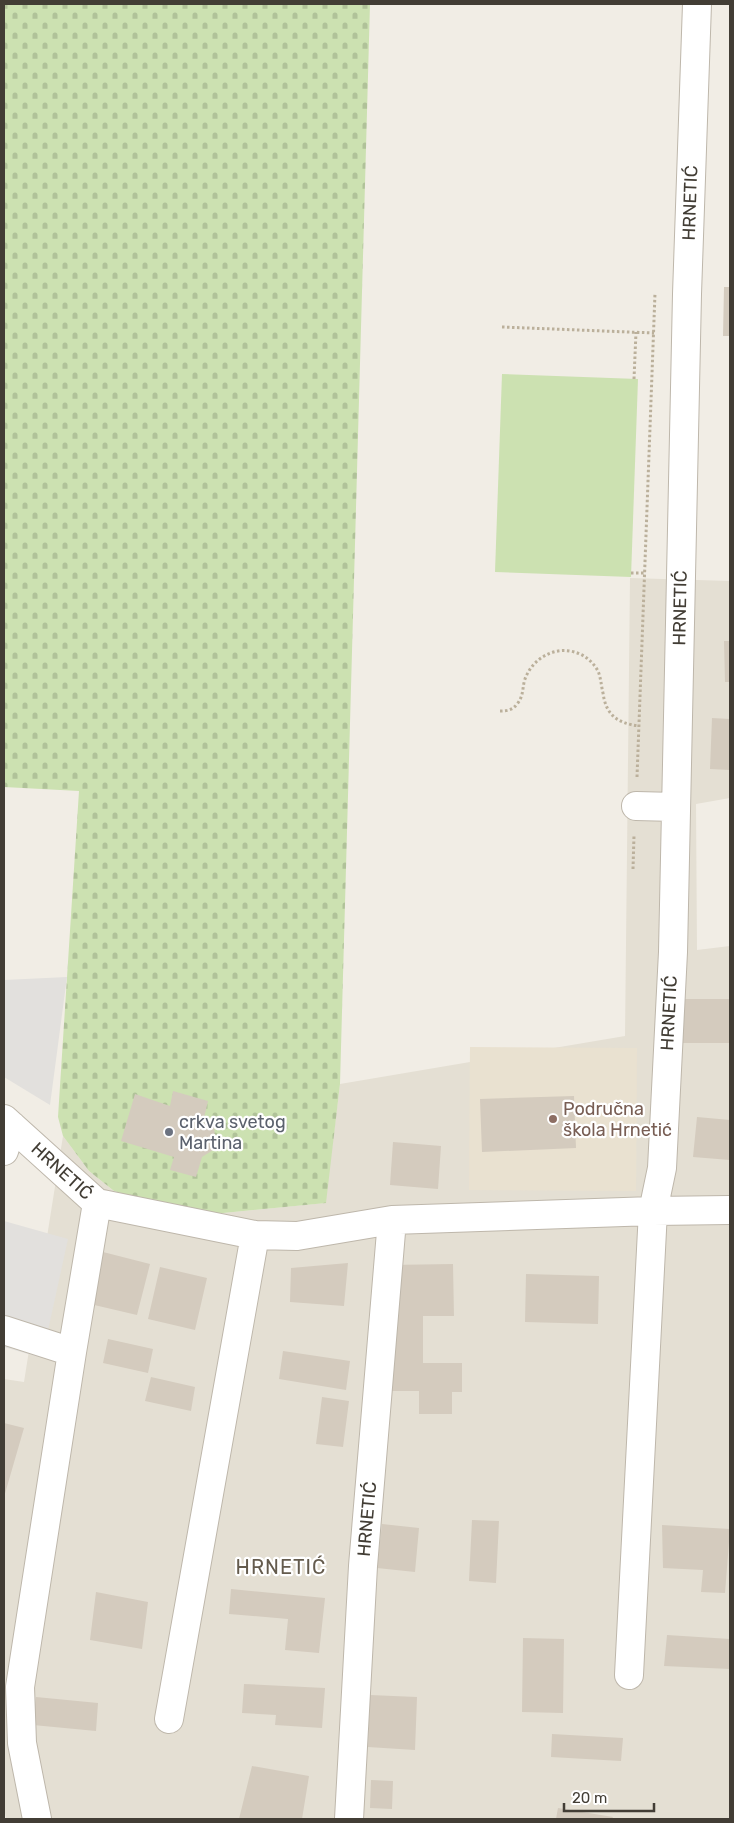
<svg xmlns="http://www.w3.org/2000/svg" width="734" height="1823" viewBox="0 0 734 1823" font-family="Rubik,sans-serif">
  <style>
    .residential { fill: #e4dfd3 }
    .education { fill: #e9e1d0 }
    .grass { fill: #cce1b1 }
    .cemetery { fill: url(#cemetery-stones) }
    .parking { fill: #e2e0dd }
    .building { fill: #d4cbbe }
    .lines { fill: none; stroke-linecap: round; stroke-linejoin: round }
    .minor-casing { stroke: #beb7ab; stroke-width: 30 }
    .path { stroke: #bbb09b; stroke-width: 3; stroke-dasharray: 2.5 2.5; stroke-linecap: butt }
    .minor { stroke: #fff; stroke-width: 28 }
    .education-dot { fill: #8d6e63; stroke: #fff; stroke-width: 2 }
    .worship-dot { fill: #6b7280; stroke: #fff; stroke-width: 2 }
    .labels { text-anchor: middle; dominant-baseline: central; stroke-width: 4.5; stroke-linejoin: round; paint-order: stroke }
    .street-label { font-size: 18px; fill: #423d35; stroke: #fff }
    .education-label { font-size: 18px; fill: #785e54; stroke: #fff; text-anchor: start }
    .worship-label { font-size: 18px; fill: #5b616d; stroke: #fff; text-anchor: start }
    .quarter-label { font-size: 20px; letter-spacing: 1px; fill: #645b4d; stroke: #fff }
  </style>
  <defs>
    <pattern id="cemetery-stones" width="16" height="16" patternUnits="userSpaceOnUse" patternTransform="scale(1.25)"><rect width="16" height="16" fill="#cce1b1"/><path d="M2 7V4a2 2 0 0 1 4 0v3zM10 15v-3a2 2 0 0 1 4 0v3z" fill="#b0c299"/></pattern>
  </defs>
  <rect width="100%" height="100%" fill="#f1ede5"/>
  <path class="residential" d="M630,578L730,581V798L696,804L697,950L730,946V1819H6L4,1807V1379L24,1382L63,1136L89,1171L114,1191L160,1205L203,1215L325,1203L340,1084L625,1036Z"/>
  <path class="education" d="M470,1047L637,1048L636,1191L469,1190Z"/>
  <path class="grass" d="M502,374L638,379L631,577L495,572Z"/>
  <path class="cemetery" d="M4,4H370L340,1084L326,1203L203,1215L160,1205L114,1191L89,1171L63,1136L58,1117L79,791L4,787Z"/>
  <path class="parking" d="M67,977L50,1105L4,1077V980Z
    M4,1221L68,1239L42,1358L4,1347Z"/>
  <path class="building" d="M724,287H730V336H723Z
    M724,641H730V682H725Z
    M712,718L730,719V770L710,769Z
    M681,999H730V1043H682Z
    M173,1091L208,1101L203,1122L214,1126L215,1138L213,1150L202,1157L196,1177L170,1170L174,1157L121,1141L135,1094L170,1106Z
    M574,1096L576,1148L482,1152L480,1099Z
    M697,1117L730,1120V1160L693,1157Z
    M393,1142L441,1146L438,1189L390,1185Z
    M103,1252L150,1264L137,1315L90,1304Z
    M348,1263L344,1306L290,1302L291,1268Z
    M453,1264L454,1316H423V1363H462V1392H452V1414H419V1391H390L389,1265Z
    M160,1267L207,1278L195,1330L148,1319Z
    M526,1274L599,1276L598,1324L525,1322Z
    M108,1339L153,1349L148,1373L103,1363Z
    M283,1351L350,1361L346,1390L279,1379Z
    M151,1377L195,1387L191,1411L145,1401Z
    M322,1397L349,1401L343,1447L316,1444Z
    M4,1423L24,1428L4,1497Z
    M472,1520L499,1521L496,1583L469,1581Z
    M382,1524L419,1528L415,1572L377,1568Z
    M662,1525L730,1529L725,1593L701,1592L703,1570L663,1568Z
    M231,1589L325,1598L319,1653L285,1650L288,1619L229,1614Z
    M96,1592L148,1602L142,1649L90,1640Z
    M667,1635L730,1639V1669L664,1666Z
    M523,1638L564,1639L563,1713L522,1712Z
    M244,1684L325,1688L322,1728L275,1725L276,1715L242,1713Z
    M370,1695L417,1697L415,1750L368,1747Z
    M36,1697L98,1703L96,1731L33,1725Z
    M552,1734L623,1738L621,1761L551,1757Z
    M252,1766L309,1776L302,1819H239Z
    M371,1780L393,1781L392,1809L370,1808Z
    M558,1808L613,1817L612,1819H556Z"/>
  <g class="lines">
    <g class="minor-casing">
      <path id="minor" d="M636,806L676,807
        M4,1119L97,1203L255,1235L297,1236L392,1220L653,1211L730,1210
        M4,1151L12,1126
        M4,1330L72,1352
        M629,1675L653,1211L662,1168L673,952L687,294L697,4
        M169,1719L255,1235
        M37,1819L22,1743L20,1687L72,1352L97,1203
        M349,1819L363,1566L392,1220"/>
    </g>
    <path class="path" d="M502,327L654,333
      M634,379L636,332
      M631,573H644
      M500,711C507,711 513,710 517,704C524,696 522,688 525,679C532,660 551,648 570,651C582,653 592,660 598,671C601,678 601,685 603,693C606,715 617,723 639,726
      M637,777L655,293
      M633,869L634,835"/>
    <use href="#minor" class="minor"/>
  </g>
  <circle class="education-dot" cx="553" cy="1119" r="5"/>
  <circle class="worship-dot" cx="169" cy="1132" r="5"/>
  <g class="labels">
    <g class="street-label">
      <text transform="translate(690 203) rotate(-88)">HRNETIĆ</text>
      <text transform="translate(680 608) rotate(-89)">HRNETIĆ</text>
      <text transform="translate(669 1013) rotate(-87)">HRNETIĆ</text>
      <text transform="translate(62 1171) rotate(42)">HRNETIĆ</text>
      <text transform="translate(367 1519) rotate(-85)">HRNETIĆ</text>
    </g>
    <g class="education-label">
      <text x="563" y="1109">Područna<tspan x="563" dy="21">škola Hrnetić</tspan></text>
    </g>
    <g class="worship-label">
      <text x="179" y="1122">crkva svetog<tspan x="179" dy="21">Martina</tspan></text>
    </g>
    <g class="quarter-label">
      <text x="281" y="1567">HRNETIĆ</text>
    </g>
  </g>
  <rect width="734" height="1823" fill="none" stroke="#423d35" stroke-width="10"/>
  <path d="M564 1803v8h90v-8" fill="none" stroke="#423d35" stroke-width="2.5"/>
  <text x="572" y="1803" font-size="15" fill="#423d35" stroke="#ffffff" stroke-width="4" paint-order="stroke">20 m</text>
</svg>
